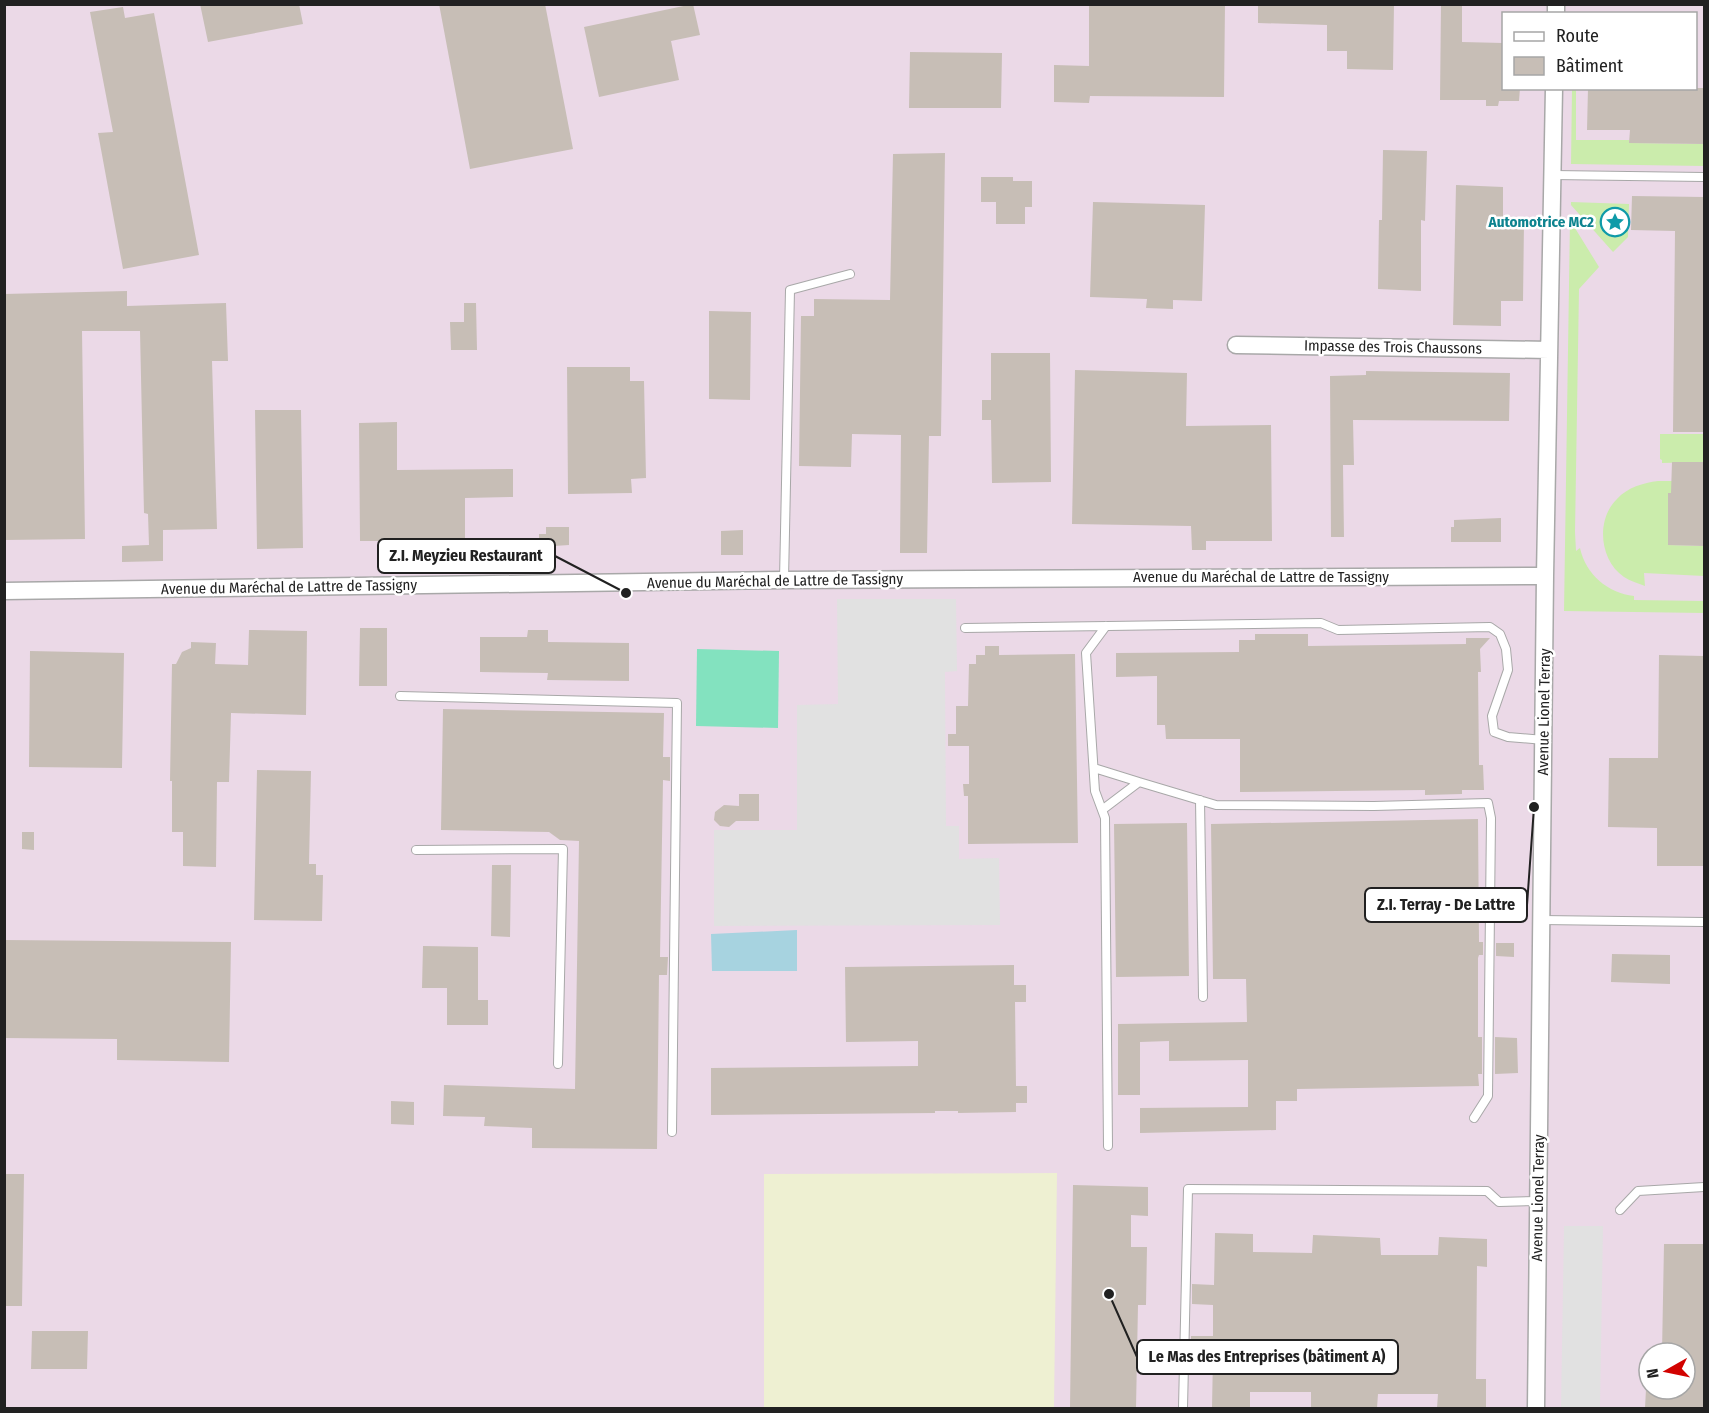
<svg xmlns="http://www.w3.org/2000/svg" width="1709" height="1413" viewBox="0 0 1709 1413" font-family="'Fira Sans Condensed',sans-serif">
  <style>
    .industrial { fill: #ebd9e7; fill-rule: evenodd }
    .farmland { fill: #eef0d2 }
    .grass { fill: #cbecac }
    .pitch { fill: #83e2bf }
    .parking { fill: #e1e1e1 }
    .water { fill: #a7d3e0 }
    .building { fill: #c7beb6 }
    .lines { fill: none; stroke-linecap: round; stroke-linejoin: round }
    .service-casing { stroke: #a8a8a8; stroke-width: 10 }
    .minor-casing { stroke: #a8a8a8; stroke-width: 19 }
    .service { stroke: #fff; stroke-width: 8 }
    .minor { stroke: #fff; stroke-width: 16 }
    .labels { text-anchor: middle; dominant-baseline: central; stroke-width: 5; stroke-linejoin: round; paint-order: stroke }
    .culture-label { font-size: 15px; font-weight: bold; fill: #0d838f; stroke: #fff; text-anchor: end }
    .street-label { font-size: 15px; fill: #212121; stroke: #fff }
    .leader { fill: none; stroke: #212121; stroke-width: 2 }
    .callout-dot { fill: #212121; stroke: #fff; stroke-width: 2 }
    .callout { fill: #fff; stroke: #212121; stroke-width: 2 }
    .callout-label { font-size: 16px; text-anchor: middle; font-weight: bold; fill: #212121 }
  </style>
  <rect width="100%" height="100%" fill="#f1eee7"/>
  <path class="industrial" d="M5,5H1704V1408H5ZM1504,14H1696V88H1504ZM1649,1353H1685V1389H1649Z"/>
  <path class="farmland" d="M1057,1173L1054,1408H764V1174Z"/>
  <path class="grass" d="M1572,89H1576V140H1629L1630,143L1704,144V166L1571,164Z
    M1571,202L1629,204L1628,237L1613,252L1571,205Z
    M1570,220L1599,267L1579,289L1575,532L1576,551L1580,548C1586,575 1608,593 1634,596V600L1704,601V613L1564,611Z
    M1660,434H1704V462L1662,463V460L1660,459Z
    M1658,481H1672V486H1704V493H1668V545L1704,546V576L1644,573L1645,586C1638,583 1630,581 1624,577C1599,560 1596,519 1617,499C1628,487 1643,483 1658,481Z"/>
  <path class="pitch" d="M697,649L779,651L778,728L696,726Z"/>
  <path class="parking" d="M837,599H956L957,671L945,672L946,826H959V859L999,858L1000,925L714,926V830H797V705L838,704Z
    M1564,1226H1603L1600,1408H1561Z"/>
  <path class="water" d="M797,930V971H712L711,934Z"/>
  <path class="building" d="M200,4H299L303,24L208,42Z
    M439,4H545L573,149L470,169Z
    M693,4L700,35L671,41L679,80L599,97L584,27Z
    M1089,4H1225L1224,97L1090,96L1089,103L1054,102V65L1089,66Z
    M1258,4H1394L1393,70L1347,69V51H1327V25L1258,23Z
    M1441,4H1462V42L1503,43V88H1520L1519,101H1499L1498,106H1486V100H1440Z
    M123,7L125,18L154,13L199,255L123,269L98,133L113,132L90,12Z
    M910,52L1002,53L1001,108H909Z
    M1588,88H1704V144L1629,143L1630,130H1587Z
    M1383,150L1427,151L1425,221L1421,220V291L1378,289L1379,220H1382Z
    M945,153L941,436H929L927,553H900L901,435L852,434L851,467L799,466L801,316H814V299L890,300L893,154Z
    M981,177H1013V181H1032V207H1025V224H996V202H981Z
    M1456,185L1503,187V221L1524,222L1523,301H1501V326L1453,325Z
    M1632,196L1704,197V432H1673L1675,231L1631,230Z
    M1093,202L1205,205L1202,301L1173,300V309L1146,308L1147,299L1090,297Z
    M127,291V306L226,303L228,361H212L217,529L163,530V561L122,562V546L149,545L148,514L144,513L140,331H82L85,539L4,540V294Z
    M464,303H476L477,350H451L450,322H464Z
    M709,311L751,312L750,400L709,399Z
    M991,353H1050L1051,482L992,483L991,420H982V400H991Z
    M567,367H630V381H644L646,478L631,479L632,493L568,494Z
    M1075,370L1187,373L1186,426L1271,425L1272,541H1206V550H1192L1191,526L1072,524Z
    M1366,371L1510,373L1509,421L1353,420L1354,465H1343L1344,537H1331L1330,376L1366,375Z
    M255,410H301L303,548L257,549Z
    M397,422V470L513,469V497L465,498V547H384V541H360L359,423Z
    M1672,462H1704V546L1668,545V493H1671Z
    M1501,518V542H1451V527H1454V520Z
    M546,527H569V545L554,546V557L539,558V534H546Z
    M743,530V555H721V531Z
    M360,628H387V686H359Z
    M249,630L307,631L306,715L231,713L229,782H217L216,867L183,866V832H172V781H170L172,664H176L182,652L191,648V642L216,643L215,664L248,665Z
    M528,630H548V642L629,643V681L547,680L548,673L480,672V637H527Z
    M1255,634H1308V646L1466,644V638H1490L1480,649L1481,672H1478L1479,765H1483L1484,790H1462V794L1425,795V790L1240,792V739H1166L1165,725H1157V676L1116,677V653L1239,652V640H1255Z
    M985,646H999V655L1075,654L1078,843L968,844V796H964L963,784H969V746H948V734H956V706H968L969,664H976V655H985Z
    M30,651L124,653L122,768L29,767Z
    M1659,655L1704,656V866H1657V828L1608,827L1609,758H1658Z
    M443,709L664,713L663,757H670V781L663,780L660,957H668L667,975H659L657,1149L532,1148V1128L484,1126L485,1117L443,1116L444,1085L575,1089L579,841L560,840L549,832L441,830Z
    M257,770L311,771L309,864H316V875H323L322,921L254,920Z
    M739,794H759V821H736L729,827L720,826L714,820L715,812L724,805L739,806Z
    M1478,819L1479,942H1483V955H1479L1478,958V1037H1482V1074H1478L1479,1086L1297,1089V1101H1276V1130L1140,1133V1108L1248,1107V1060L1169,1061V1041L1140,1042V1095H1118V1024L1247,1022L1246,979H1213L1211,824Z
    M1187,823L1189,976L1116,977L1114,824Z
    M22,832H34V850L22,849Z
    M492,865H511L510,937L491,936Z
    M4,940L231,942L229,1062L117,1060V1039L4,1038Z
    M1496,943H1514V957L1496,956Z
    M423,946L478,947V1000H488V1025H447V988H422Z
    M1612,954L1670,955V984L1611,982Z
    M1014,965V985H1026V1002H1015L1016,1086H1027V1103H1016V1112L958,1113V1111H935V1113L711,1115V1068L918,1066V1041L846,1042L845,967Z
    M1495,1037L1517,1038L1518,1073L1495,1074Z
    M391,1101L414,1102V1125L391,1124Z
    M4,1174H24L22,1306H4Z
    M1073,1185L1148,1187V1216L1131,1215V1247H1147L1146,1305H1138L1136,1408H1070Z
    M1215,1233L1253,1234V1252L1312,1253L1313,1235L1380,1238L1381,1255H1438L1439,1237L1487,1239V1267L1477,1266L1476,1379H1486V1408H1437L1438,1394H1378L1377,1408H1311V1392H1250V1408L1212,1407L1213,1357H1191V1336H1213V1305L1192,1304V1284L1214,1285Z
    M1664,1244H1704V1408H1645L1646,1389H1685V1353H1662Z
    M32,1331H88L87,1369H31Z"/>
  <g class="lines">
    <g class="service-casing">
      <path id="service" d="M1553,175L1704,177
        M784,580L790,290L850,274
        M1106,626L1086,653L1095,791L1105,818L1108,1146
        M965,628L1321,623L1338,630L1490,627L1500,634L1506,649L1508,670L1492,716L1494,732L1508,737L1544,740
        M400,696L677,703L672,1132
        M1094,768L1139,782L1102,810
        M1139,782L1216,805L1374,806L1488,803L1491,818L1488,1096L1474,1118
        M1200,800L1203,997
        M416,850L563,849L558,1064
        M1541,920L1704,922
        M1620,1210L1638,1191L1704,1187
        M1183,1408L1188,1189L1487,1191L1499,1202L1538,1201"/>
    </g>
    <g class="minor-casing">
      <path id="minor" d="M1556,14V4
        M1236,345L1549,350
        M4,591L784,580L1545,576
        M1536,1408L1545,576L1554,88"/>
    </g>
    <use href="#service" class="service"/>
    <use href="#minor" class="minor"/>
  </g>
  <defs>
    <g id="sight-ring" transform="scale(1.5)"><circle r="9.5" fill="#fff" stroke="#0f9aa8" stroke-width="1.5"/><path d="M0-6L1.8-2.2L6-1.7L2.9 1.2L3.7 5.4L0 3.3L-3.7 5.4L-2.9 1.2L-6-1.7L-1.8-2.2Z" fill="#0f9aa8"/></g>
  </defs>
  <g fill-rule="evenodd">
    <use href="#sight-ring" x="1615" y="222"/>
  </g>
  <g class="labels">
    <g class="culture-label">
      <text x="1594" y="222">Automotrice MC2</text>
    </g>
    <g class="street-label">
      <text transform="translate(1393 347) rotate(1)">Impasse des Trois Chaussons</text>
      <text x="1261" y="577">Avenue du Maréchal de Lattre de Tassigny</text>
      <text transform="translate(775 581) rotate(-1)">Avenue du Maréchal de Lattre de Tassigny</text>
      <text transform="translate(289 587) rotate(-1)">Avenue du Maréchal de Lattre de Tassigny</text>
      <text transform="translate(1544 712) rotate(-89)">Avenue Lionel Terray</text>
      <text transform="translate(1538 1198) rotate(-89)">Avenue Lionel Terray</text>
    </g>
  </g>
  <path class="leader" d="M626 593L555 556M1534 807L1527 905M1109 1294L1137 1357"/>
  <g class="callout-dot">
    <circle cx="626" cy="593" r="6"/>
    <circle cx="1534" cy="807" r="6"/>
    <circle cx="1109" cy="1294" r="6"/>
  </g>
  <g class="callout">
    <rect x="378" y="539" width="177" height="34" rx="6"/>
    <rect x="1365" y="888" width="162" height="34" rx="6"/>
    <rect x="1137" y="1340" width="261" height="34" rx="6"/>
  </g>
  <g class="callout-label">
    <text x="466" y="561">Z.I. Meyzieu Restaurant</text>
    <text x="1446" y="910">Z.I. Terray - De Lattre</text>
    <text x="1267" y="1362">Le Mas des Entreprises (bâtiment A)</text>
  </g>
  <rect width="1709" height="1413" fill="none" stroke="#212121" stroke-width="12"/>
  <rect x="1502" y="12" width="195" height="78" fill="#ffffff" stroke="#a6a6a6" stroke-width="1.5"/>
  <rect x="1514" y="32" width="30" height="9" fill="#ffffff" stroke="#a6a6a6" stroke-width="1.5"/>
  <text x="1556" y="42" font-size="18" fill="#212121">Route</text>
  <rect x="1514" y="57" width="30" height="18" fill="#c7beb6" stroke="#a6a6a6" stroke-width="1.5"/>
  <text x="1556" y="72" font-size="18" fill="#212121">Bâtiment</text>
  <g transform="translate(1667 1371) rotate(261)"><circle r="28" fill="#ffffff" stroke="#a6a6a6" stroke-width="1.5"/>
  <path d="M0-4.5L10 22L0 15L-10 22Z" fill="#d20200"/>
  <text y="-9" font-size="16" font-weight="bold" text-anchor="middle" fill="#212121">N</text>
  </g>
</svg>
